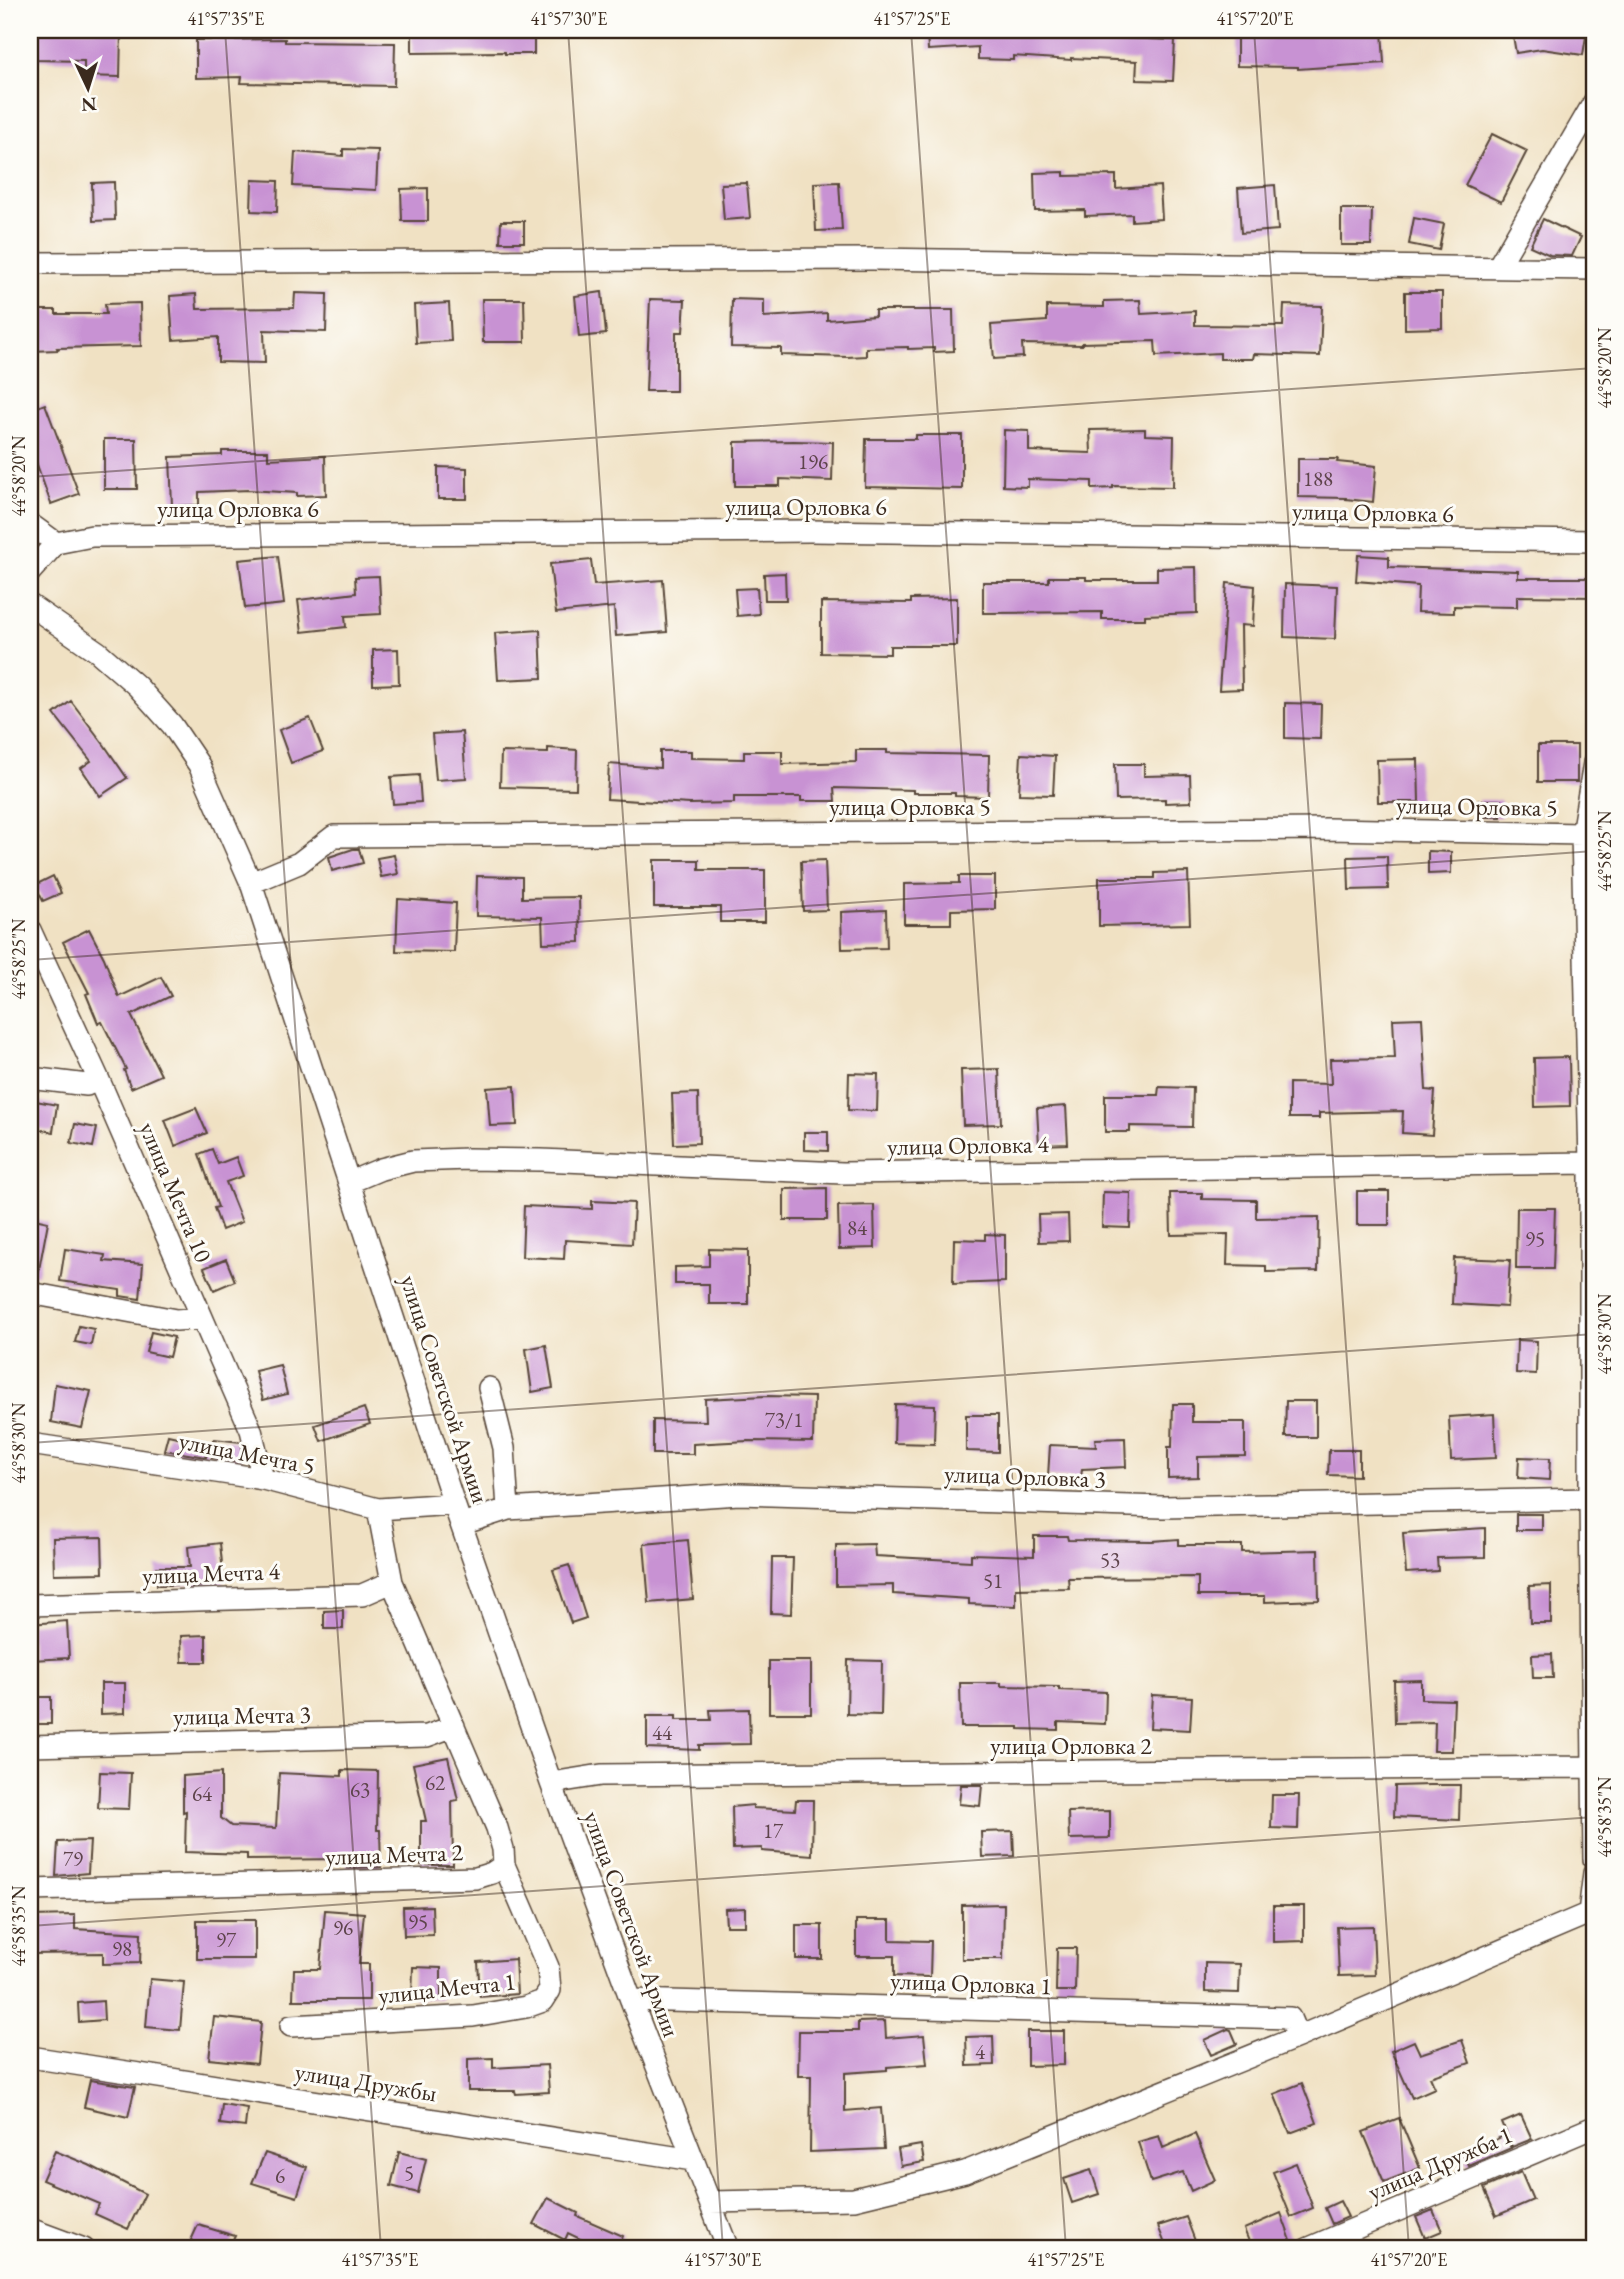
<svg xmlns="http://www.w3.org/2000/svg" width="1624" height="2279" viewBox="0 0 1624 2279" font-family="'EB Garamond',serif">
  <style>
    .building { fill: #c892d3 }
    .lines { fill: none; stroke-linecap: round; stroke-linejoin: round }
    .street-casing { stroke: #564537; stroke-width: 24 }
    .street { stroke: #fff; stroke-width: 21 }
    .ticks { fill: none; stroke: #3b2a1e; stroke-width: 2; stroke-opacity: 0.45 }
    .labels { text-anchor: middle; dominant-baseline: central; stroke-width: 6; stroke-linejoin: round; paint-order: stroke }
    .number-label { font-size: 21px; fill: #5e444b }
    .street-label { font-size: 24px; fill: #3b2a1e; stroke: #fdfcf7 }
    .neatline { fill: none; stroke: #3b2a1e; stroke-width: 2.5 }
    .ticks-label { font-size: 18px; text-anchor: middle; fill: #3b2a1e }
  </style>
  <rect width="100%" height="100%" fill="#fdfcf7"/>
  <filter id="ink" filterUnits="userSpaceOnUse"><feTurbulence type="fractalNoise" baseFrequency=".0143" numOctaves="2"/><feDisplacementMap in="SourceGraphic" scale="14" xChannelSelector="R" yChannelSelector="G"/><feConvolveMatrix kernelMatrix="1 2 1 2 8 2 1 2 1" color-interpolation-filters="sRGB"/></filter>
  <filter id="wash" filterUnits="userSpaceOnUse"><feTurbulence type="fractalNoise" baseFrequency=".00686" numOctaves="4" result="noise"/><feDisplacementMap in="SourceGraphic" scale="28" xChannelSelector="R" yChannelSelector="G"/><feGaussianBlur stdDeviation="1.57" result="paint"/><feColorMatrix in="noise" values="0 0 0 0 0 0 0 0 0 0 0 0 0 0 0 0 0 1.4 0 .05"/><feComposite in="paint" operator="in"/></filter>
  <g filter="url(#wash)">
    <rect width="100%" height="100%" fill="#f0e1c3"/>
    <g id="blocks">
      <path class="building" d="M35,30H121L120,77L84,76V61L35,60Z
        M412,30H534V54H505V52L412,53Z
        M927,30H1121L1120,38L1175,40L1173,81L1136,80L1137,61L1071,58V60L1013,56V60L978,59V47L928,50Z
        M1237,30H1382L1384,63L1298,69V67L1237,66Z
        M1512,30H1587L1583,55L1542,49L1516,53Z
        M285,39V42L395,43L394,86L241,83L242,77L196,78V40Z
        M1492,134L1527,151L1501,202L1465,185Z
        M343,149L378,150L376,190L293,186L295,152L343,156Z
        M1064,172V176L1116,175V189L1160,186L1162,219L1132,221V214L1085,216V210L1035,211L1034,173Z
        M252,180L278,181L277,212L251,211Z
        M114,182L115,220L93,221L92,183Z
        M839,182L842,230L816,231L814,183Z
        M747,183L750,218L724,220L721,184Z
        M1275,185L1278,230L1241,233L1238,188Z
        M428,188V221H402L401,189Z
        M1341,209H1372L1371,245H1341Z
        M1414,218L1444,224L1439,250L1409,244Z
        M1543,219L1581,237L1572,256L1550,255L1530,246Z
        M501,221H524V242H500Z
        M602,292L606,334L579,337L575,296Z
        M1405,292H1442V328L1405,329Z
        M295,293L327,294L326,332L264,330L265,363L218,362V337L173,340L170,296L196,294L197,309L294,308Z
        M482,299H524L525,342H483Z
        M650,299L685,300L683,332H676V391H646Z
        M732,299L764,300V317L827,313V320L875,316V310H953L954,351L934,352V348L908,349V347L866,348V356L847,357L781,355V348L731,347Z
        M1140,300L1141,314L1195,311V325L1283,326L1284,305L1322,306L1320,356L1254,354L1253,359H1220V353L1156,356L1155,341L1082,343V345L1022,344L1023,357L994,359L991,325L1047,321V306L1104,307V301Z
        M140,303L141,346L57,348L58,350L30,351V334H37L36,310H56V314H106L105,304Z
        M449,303L451,341L416,343L414,305Z
        M45,404L79,494L51,504L30,445V410Z
        M1145,429V435L1174,436L1173,487L1113,486V488L1092,489V481L1028,479V487L1003,486L1004,430L1029,431V451L1091,453L1090,430Z
        M916,435H962V489L865,487L866,439H916Z
        M104,439H136L137,489H104Z
        M793,441L833,442L832,481L780,479V486H735V442Z
        M222,451H268V459L325,456L326,495L297,496V493L249,490L199,492V505L172,506L170,457L222,455Z
        M1298,459H1338L1337,462L1376,466L1373,502L1346,499V498L1298,497Z
        M438,467L467,468V499H438Z
        M1358,555L1389,557V567L1518,571V578H1594V597L1517,596V607L1454,606V613L1417,612L1418,586L1356,581Z
        M278,556L284,604L245,608L239,560Z
        M591,560L594,585L663,580L667,632L616,636L614,607L556,613L550,564Z
        M1196,567L1197,613L1145,615V619H1102V612L983,613V582H1049V577H1086V580H1157V568Z
        M785,573L786,600H765L764,574Z
        M379,576L381,614L345,616L346,627L302,632L298,600L356,593L355,577Z
        M1227,583L1255,586L1253,626L1241,625L1242,689L1219,690Z
        M1285,584L1337,586L1335,639L1284,637Z
        M757,588L759,614L737,616L735,589Z
        M957,598V646H890V654L821,653V602L911,603V599Z
        M540,630L542,678L498,680L495,633Z
        M398,649L399,684L373,685V650Z
        M71,701L105,746L127,778L100,796L81,768L91,761L54,714Z
        M1285,703L1321,704L1320,739L1285,738Z
        M310,718L323,751L291,763L279,730Z
        M462,732L466,778L436,780L432,734Z
        M1538,745H1577V782H1538Z
        M548,748L577,750L576,789L500,787L501,752L548,753Z
        M856,750H887V753L989,755L988,797L955,796V793H913V790L834,788L835,801H801V797H734V803L690,804L607,799L609,764L660,768V751H691V758L744,759V751H782V764L856,762Z
        M1021,754L1055,756L1053,795L1019,794Z
        M1418,759L1419,802H1378L1377,760Z
        M1115,764H1144V776L1190,775L1191,802L1165,803V799L1116,800Z
        M419,775L421,802L393,804L391,777Z
        M1479,800H1501V817H1479Z
        M353,849H359L363,863L332,871L329,857Z
        M1428,851L1451,852V873L1428,874Z
        M394,855L398,874L381,877L377,858Z
        M1387,856L1388,889L1349,890L1348,857Z
        M654,860H699V870H765V922H720V907H654Z
        M825,860L827,910L803,911L801,861Z
        M1188,872L1190,924L1099,926V878H1155V873Z
        M53,876L61,893L43,901L35,885Z
        M477,876L522,877V898L579,897L580,942L543,943L542,917L476,916Z
        M959,876H995V909L951,910V924H904V884L959,883Z
        M398,899L456,903L454,952L396,951Z
        M886,910L887,948L842,949L841,912Z
        M89,929L104,958L119,997L161,977L171,996L131,1015L161,1075L131,1088L124,1070L126,1069L102,1022L98,1023L86,994L89,993L63,942Z
        M1422,1018L1426,1090L1435,1091L1432,1135L1402,1133L1403,1111L1319,1113V1118H1289V1083L1331,1084L1330,1059L1395,1058L1393,1019Z
        M1569,1057L1570,1106L1535,1107L1534,1058Z
        M999,1069L1001,1124L963,1125L961,1070Z
        M849,1073L878,1074L877,1111L848,1110Z
        M515,1086L517,1125L490,1126L487,1088Z
        M1159,1087L1193,1088L1192,1127L1130,1126V1132H1105V1095H1158Z
        M698,1093L699,1143L674,1144L672,1094Z
        M36,1101L57,1105L53,1132L31,1128Z
        M1066,1106L1068,1144L1039,1145L1037,1108Z
        M196,1108L207,1133L175,1146L165,1120Z
        M75,1124L97,1128L93,1147L71,1143Z
        M804,1132H828V1151L804,1150Z
        M212,1149L218,1164L236,1157L243,1176L226,1182L242,1222L222,1230L214,1208L218,1207L199,1154Z
        M827,1188V1220H784V1189Z
        M1357,1191H1389V1225H1357Z
        M1103,1192L1131,1193L1130,1228L1102,1227Z
        M1170,1193H1202V1199L1256,1200V1218L1319,1217L1318,1271L1266,1272V1266L1227,1265L1228,1234L1171,1235Z
        M592,1201L634,1203L632,1244L565,1240L564,1259L522,1257L524,1206L592,1209Z
        M874,1205L875,1248L839,1249L838,1206Z
        M1517,1208H1555L1553,1269H1516Z
        M1068,1214L1069,1241L1039,1242L1038,1215Z
        M30,1218L48,1222L38,1275L30,1274Z
        M985,1234L1005,1235V1282L953,1284L954,1239L985,1240Z
        M65,1249L105,1255L104,1261L143,1264L140,1299L120,1296V1290L60,1281Z
        M709,1249L748,1250V1304H709V1284H675V1267L709,1266Z
        M1454,1258L1510,1260L1507,1307L1452,1304Z
        M226,1259L235,1281L214,1290L204,1268Z
        M79,1326L94,1329L91,1345L75,1342Z
        M151,1332L174,1337L169,1357L146,1352Z
        M1517,1340L1537,1341L1536,1374L1516,1373Z
        M546,1345L553,1388L532,1392L526,1349Z
        M280,1365L287,1394L263,1400L255,1371Z
        M55,1384L91,1391L82,1428L51,1422Z
        M766,1396L814,1397L813,1442L748,1441L693,1444V1454H653V1420L706,1421L705,1399Z
        M1286,1401H1316V1437H1285Z
        M895,1404L935,1405L934,1444L894,1443Z
        M1173,1404H1192V1422H1245V1456L1198,1457V1477L1168,1478V1447H1172Z
        M364,1408L370,1424L321,1441L315,1425Z
        M1494,1414L1496,1458L1451,1460L1449,1417Z
        M966,1415H998V1452L966,1451Z
        M168,1435L209,1444L206,1457L164,1450Z
        M1125,1438L1126,1467L1082,1469L1081,1478L1048,1476L1050,1445L1096,1447L1095,1439Z
        M214,1439L241,1442L243,1451L241,1462L212,1458Z
        M1329,1450H1359V1476L1328,1475Z
        M1519,1457L1550,1458L1549,1480L1518,1478Z
        M1516,1514H1542V1530H1516Z
        M1485,1528V1557L1437,1558L1438,1571L1406,1573L1403,1533Z
        M1034,1536H1067L1068,1540L1152,1541L1179,1539V1545H1242V1552L1318,1550L1319,1600L1265,1602V1596H1198V1577L1068,1578L1069,1588L1016,1589V1606L969,1604V1599L893,1594V1585L836,1586V1545L874,1544L875,1556L971,1561V1554L1034,1556Z
        M102,1537L103,1573L54,1574L53,1538Z
        M688,1540L693,1599L649,1603L644,1544Z
        M220,1543L224,1583L192,1587V1585H157V1567H190L188,1547Z
        M772,1558H793L791,1614L771,1613Z
        M569,1565L586,1618L571,1623L553,1570Z
        M1551,1585V1623H1530L1529,1586Z
        M343,1610V1629H324V1611Z
        M67,1621L69,1658L31,1660L30,1624Z
        M206,1635V1662H182L181,1636Z
        M1552,1654L1553,1678H1533L1532,1655Z
        M848,1660L882,1661L881,1715L847,1714Z
        M769,1661H811V1713H769Z
        M1421,1680V1699L1454,1700L1452,1751H1434L1435,1722L1395,1723L1394,1681Z
        M101,1683H125V1713L101,1714Z
        M960,1683H1001V1686L1059,1687V1690L1106,1692L1105,1724L1058,1722V1730L1019,1729V1727H961Z
        M1152,1695L1192,1697L1190,1730L1150,1728Z
        M30,1697H51V1724H30Z
        M749,1709L750,1744L699,1745V1750L647,1748V1716H676V1720H711L710,1710Z
        M448,1757L458,1800L452,1801L453,1865H421V1821H426L413,1764Z
        M342,1770L378,1771L377,1830H380L381,1867L347,1868V1859L247,1860V1854L185,1852L186,1811L183,1812V1776L221,1773V1818L231,1826L276,1828L279,1773L342,1776Z
        M100,1772L131,1773L129,1809L98,1808Z
        M961,1785H982L980,1806L959,1804Z
        M1430,1785H1460L1459,1820L1394,1817L1395,1786Z
        M1272,1795H1299L1298,1829L1271,1828Z
        M796,1800H813L812,1855L762,1851V1848L733,1849L732,1807L753,1805V1808L795,1810Z
        M1110,1811V1838L1069,1839L1068,1812Z
        M1013,1831L1014,1856L982,1857L981,1832Z
        M90,1841L88,1873L56,1876L58,1842Z
        M1004,1904L1003,1959H962V1905Z
        M432,1906L433,1935L404,1936L403,1907Z
        M1273,1906H1304V1941L1273,1942Z
        M745,1908V1926H726L725,1909Z
        M325,1910L364,1913L359,1964H369V2000H293L294,1969H320Z
        M75,1915V1929L141,1933L140,1963L103,1964V1953L30,1954V1916Z
        M197,1920H255V1959H197Z
        M856,1920H890V1940L931,1941L930,1977L894,1976V1956H856Z
        M796,1925H822V1959H796Z
        M1373,1926L1375,1975L1339,1976L1337,1927Z
        M1057,1948H1076L1075,1991H1056Z
        M515,1959L517,1994L480,1997L478,1962Z
        M1205,1963L1240,1964L1239,1993L1205,1992Z
        M413,1967L441,1968V1999L412,1998Z
        M150,1979L184,1982L180,2030L146,2027Z
        M103,2001L104,2020L79,2022L78,2003Z
        M214,2017L261,2022L257,2064L209,2059Z
        M885,2021L886,2038L924,2035L927,2064L887,2067V2070L845,2073V2111L881,2108L884,2149L810,2152L811,2076H798L799,2031H858V2022Z
        M1228,2029L1231,2030L1237,2044L1211,2055L1204,2040Z
        M1027,2031H1064V2065L1027,2066Z
        M993,2036L994,2065L967,2066L966,2037Z
        M1462,2040L1470,2063L1430,2077L1435,2088L1412,2098L1391,2051L1414,2041L1420,2054Z
        M493,2058V2068L547,2065L549,2092L516,2094L515,2091H468V2059Z
        M90,2080L135,2087L128,2117L84,2107Z
        M1302,2083L1317,2123L1290,2133L1274,2094Z
        M222,2104L247,2108L245,2127L220,2124Z
        M1521,2115L1532,2139L1512,2147L1502,2123Z
        M1399,2118L1420,2168L1384,2182L1363,2132Z
        M1195,2134L1215,2180L1191,2191L1183,2172L1151,2182L1138,2142L1159,2136L1163,2148Z
        M1505,2135L1511,2148L1469,2166L1464,2155Z
        M921,2145L924,2162L901,2166L898,2149Z
        M55,2151L89,2165L145,2194L128,2229L95,2214L99,2204L42,2180Z
        M399,2152L426,2159L418,2193L391,2186Z
        M265,2153L307,2167L297,2197L252,2183Z
        M1296,2163L1313,2208L1291,2217L1273,2172Z
        M1091,2170L1099,2194L1072,2203L1064,2179Z
        M1521,2172L1533,2200L1496,2216L1484,2188Z
        M548,2198L578,2213L577,2216L623,2236L618,2249H601L568,2233L565,2240L534,2224Z
        M1340,2201L1348,2217L1332,2224L1325,2208Z
        M1433,2210L1442,2231L1425,2238L1416,2217Z
        M1281,2213L1294,2249H1252L1244,2229Z
        M1186,2217L1198,2249H1167L1158,2226Z
        M198,2225L235,2236L229,2249H187Z"/>
    </g>
  </g>
  <g filter="url(#ink)">
    <use href="#blocks" fill-opacity="0" stroke="#564537" stroke-width="2"/>
    <g class="lines">
      <g class="street-casing">
        <path id="street" d="M30,263L872,259L1594,269
          M1498,267L1594,102
          M30,524L56,543
          M30,572L56,543L92,536L810,531L1594,541
          M30,605L98,652L137,686L172,725L199,765L251,883L454,1504L551,1783L631,2000L728,2249
          M1594,763L1582,834L1590,1163V1499L1594,1859
          M251,883L299,863L334,836L1328,829L1582,834
          M30,930L98,1078L251,1430L263,1479
          M30,1078L87,1085L98,1078
          M350,1182L381,1169L413,1161L468,1159L541,1160L843,1173L1590,1163
          M30,1293L176,1320L202,1318
          M489,1388L504,1448L508,1509
          M30,1444L263,1479L378,1509L454,1504
          M462,1524L508,1509L739,1494L1163,1507L1590,1499
          M30,1605L362,1595L392,1582
          M30,1746L427,1736L454,1726
          M551,1783L601,1775L1592,1767
          M30,1890L476,1878L492,1873L504,1865L503,1849L497,1828L392,1582L378,1509
          M1589,1913L1594,1873
          M631,2000L1290,2018L1298,2037
          M291,2026L473,2016L526,2007L543,2001L550,1990L548,1967L504,1865
          M30,2057L693,2160
          M710,2202L854,2199L965,2172L1298,2037L1594,1911
          M30,2229L84,2249
          M1307,2249L1594,2127"/>
      </g>
      <use href="#street" class="street"/>
    </g>
  </g>
  <path class="ticks" d="M225,30L381,2249M568,30L723,2249M911,30L1066,2249M1254,30L1409,2249M30,477L1594,368M30,960L1594,851M30,1443L1594,1334M30,1926L1594,1817M30,2136L38,2249"/>
  <g class="labels">
    <g class="number-label">
      <text x="813" y="461">196</text>
      <text x="1318" y="478">188</text>
      <text x="857" y="1227">84</text>
      <text x="1535" y="1238">95</text>
      <text x="784" y="1419">73/1</text>
      <text x="1110" y="1559">53</text>
      <text x="993" y="1580">51</text>
      <text x="662" y="1732">44</text>
      <text x="435" y="1782">62</text>
      <text x="360" y="1789">63</text>
      <text x="202" y="1793">64</text>
      <text x="773" y="1830">17</text>
      <text x="73" y="1858">79</text>
      <text x="418" y="1921">95</text>
      <text x="343" y="1927">96</text>
      <text x="226" y="1939">97</text>
      <text x="122" y="1948">98</text>
      <text x="980" y="2051">4</text>
      <text x="409" y="2172">5</text>
      <text x="280" y="2175">6</text>
    </g>
    <g class="street-label">
      <text x="806" y="506">улица Орловка 6</text>
      <text x="238" y="508">улица Орловка 6</text>
      <text transform="translate(1373 512) rotate(1)">улица Орловка 6</text>
      <text x="910" y="806">улица Орловка 5</text>
      <text transform="translate(1477 806) rotate(1)">улица Орловка 5</text>
      <text transform="translate(968 1145) rotate(-1)">улица Орловка 4</text>
      <text transform="translate(176 1192) rotate(67)">улица Мечта 10</text>
      <text transform="translate(445 1389) rotate(72)">улица Советской Армии</text>
      <text transform="translate(247 1453) rotate(11)">улица Мечта 5</text>
      <text transform="translate(1025 1476) rotate(2)">улица Орловка 3</text>
      <text transform="translate(211 1573) rotate(-2)">улица Мечта 4</text>
      <text transform="translate(242 1715) rotate(-1)">улица Мечта 3</text>
      <text x="1071" y="1745">улица Орловка 2</text>
      <text transform="translate(394 1854) rotate(-2)">улица Мечта 2</text>
      <text transform="translate(632 1924) rotate(70)">улица Советской Армии</text>
      <text transform="translate(971 1983) rotate(2)">улица Орловка 1</text>
      <text transform="translate(447 1988) rotate(-6)">улица Мечта 1</text>
      <text transform="translate(366 2082) rotate(9)">улица Дружбы</text>
      <text transform="translate(1440 2163) rotate(-23)">улица Дружба 1</text>
    </g>
  </g>
  <rect width="1624" height="2279" fill="none" stroke="#fdfcf7" stroke-width="77"/>
  <g transform="translate(88 88) rotate(176)" stroke="#fdfcf7" stroke-width="5" paint-order="stroke">
  <path d="M0-5L12 26L0 18L-12 26Z" fill="#3b2a1e"/>
  <text y="-10" font-size="19" font-weight="bold" text-anchor="middle" fill="#3b2a1e">N</text>
  </g>
  <rect x="38" y="38" width="1548" height="2202" class="neatline"/>
  <g class="ticks-label">
    <text x="226" y="25">41°57'35"E</text>
    <text x="569" y="25">41°57'30"E</text>
    <text x="912" y="25">41°57'25"E</text>
    <text x="1255" y="25">41°57'20"E</text>
    <text transform="translate(1605 368) rotate(-90)" y="6">44°58'20"N</text>
    <text transform="translate(19 476) rotate(-90)" y="6">44°58'20"N</text>
    <text transform="translate(1605 851) rotate(-90)" y="6">44°58'25"N</text>
    <text transform="translate(19 959) rotate(-90)" y="6">44°58'25"N</text>
    <text transform="translate(1605 1334) rotate(-90)" y="6">44°58'30"N</text>
    <text transform="translate(19 1443) rotate(-90)" y="6">44°58'30"N</text>
    <text transform="translate(1605 1817) rotate(-90)" y="6">44°58'35"N</text>
    <text transform="translate(19 1926) rotate(-90)" y="6">44°58'35"N</text>
    <text x="380" y="2266">41°57'35"E</text>
    <text x="723" y="2266">41°57'30"E</text>
    <text x="1066" y="2266">41°57'25"E</text>
    <text x="1409" y="2266">41°57'20"E</text>
  </g>
</svg>
